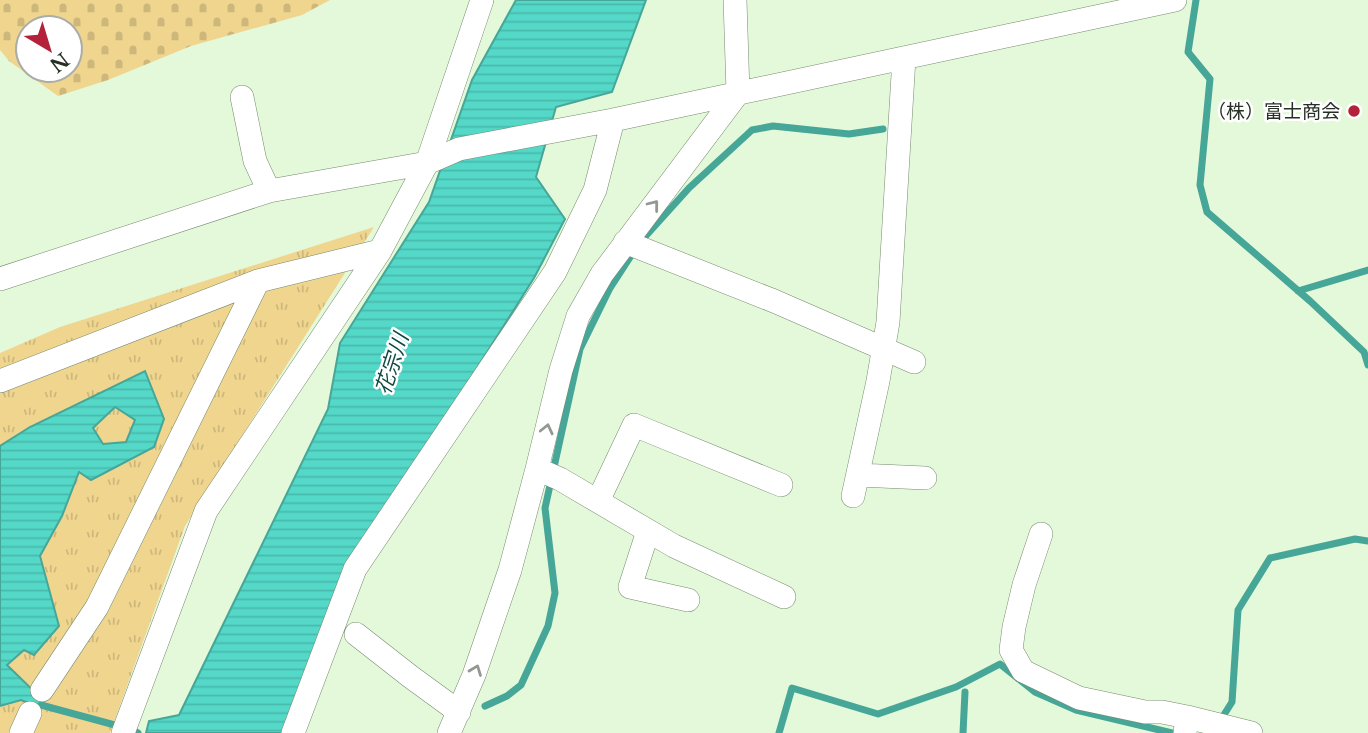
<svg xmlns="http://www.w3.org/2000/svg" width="1368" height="733" viewBox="0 0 1368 733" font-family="'Libre Baskerville','Noto Sans JP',serif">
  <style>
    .cemetery { fill: url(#cemetery-stones); fill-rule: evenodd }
    .park { fill: url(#park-tufts) }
    .water { fill: url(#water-rules); stroke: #46a697; stroke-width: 2; fill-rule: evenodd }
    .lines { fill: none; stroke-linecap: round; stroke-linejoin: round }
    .stream { stroke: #46a697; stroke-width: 7 }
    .minor-casing { stroke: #778b6f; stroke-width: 24 }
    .minor { stroke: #fff; stroke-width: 23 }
    .oneway { stroke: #939892 }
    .poi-dot { fill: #b3213a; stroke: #fff; stroke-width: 2.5 }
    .labels { text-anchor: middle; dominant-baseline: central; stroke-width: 5; stroke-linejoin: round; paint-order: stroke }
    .poi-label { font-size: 19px; fill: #273024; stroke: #fff; text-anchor: end }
    .water-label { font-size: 21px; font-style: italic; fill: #0f4a43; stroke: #fff }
  </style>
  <defs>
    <pattern id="cemetery-stones" width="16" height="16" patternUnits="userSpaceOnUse" patternTransform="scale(1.75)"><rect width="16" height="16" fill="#f0d58f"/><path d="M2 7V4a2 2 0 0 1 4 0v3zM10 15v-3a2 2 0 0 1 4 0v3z" fill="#ceb77b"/></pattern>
    <pattern id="park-tufts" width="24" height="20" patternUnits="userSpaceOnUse" patternTransform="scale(1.75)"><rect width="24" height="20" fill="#f0d58f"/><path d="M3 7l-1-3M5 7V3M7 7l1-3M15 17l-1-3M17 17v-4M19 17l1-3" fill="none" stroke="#ceb77b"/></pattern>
    <pattern id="water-rules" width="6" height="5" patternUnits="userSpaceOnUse" patternTransform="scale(1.75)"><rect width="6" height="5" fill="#54d8c8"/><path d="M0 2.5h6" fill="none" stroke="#49baac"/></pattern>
  </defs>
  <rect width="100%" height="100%" fill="#e3f9da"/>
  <path class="cemetery" d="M0,0H330L302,15L191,46L108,80L58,96L9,61L0,50ZM28,28H70V70H28Z"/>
  <path class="park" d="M374,227L185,526L110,733H0V353L60,327Z"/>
  <path class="water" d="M516,0H646L612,92L556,107L536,177L565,219L534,278L347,574L282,733H146L149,721L179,715L328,409L340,343L429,202L472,80Z
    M145,371L164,419L154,447L91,480L79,472L62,516L40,556L59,626L34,655L24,650L7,665L44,701L39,707L21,700L0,706V446L30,427ZM115,407L135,420L126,442L103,444L93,428Z"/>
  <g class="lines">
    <path class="stream" d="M1196,0L1188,52L1210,79L1200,185L1207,212L1310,301L1364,352L1368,365
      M643,239L689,188L752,130L773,126L849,134L883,129
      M1298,291L1368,270
      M41,705L133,730L138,733
      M485,706L507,696L521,685L548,626L555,593L545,508L580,349L610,288L636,248
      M1220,721L1232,702L1238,610L1270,558L1355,539L1368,541
      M779,733L792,688L878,714L956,687L1000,664L1035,692L1076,710L1172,733
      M963,733L965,692"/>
    <g class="minor-casing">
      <path id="minor" d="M242,97L255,161L269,191
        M625,242L774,301L914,362
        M0,279L269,191L427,163L459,149L613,120L1175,0
        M0,381L258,281L380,251
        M537,469L560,479L674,546L784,597
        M858,475L925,478
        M853,496L878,381L888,322L904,58
        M598,501L634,425L781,485
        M648,531L630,587L688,600
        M1041,534L1024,585L1014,627L1011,650L1023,671L1079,698L1145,712H1162L1187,717L1185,733
        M356,634L411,677L459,712
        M42,690L97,607L258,281
        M1187,717L1251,733
        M21,733L30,713
        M123,733L206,511L380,251L427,163L482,0
        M293,733L355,569L555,272L595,190L613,120
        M449,733L474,675L510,570L537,469L561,370L578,316L602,274L738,93L735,0"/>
    </g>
    <use href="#minor" class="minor"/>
  </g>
  <defs><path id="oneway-chevron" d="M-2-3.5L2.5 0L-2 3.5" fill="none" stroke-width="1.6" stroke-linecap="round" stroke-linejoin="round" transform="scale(1.75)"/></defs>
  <g class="oneway">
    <use href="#oneway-chevron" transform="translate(654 205) rotate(-52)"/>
    <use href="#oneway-chevron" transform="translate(547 429) rotate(-77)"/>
    <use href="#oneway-chevron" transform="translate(476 670) rotate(-69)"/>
  </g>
  <circle class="poi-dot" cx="1354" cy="111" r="7"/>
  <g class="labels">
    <g class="poi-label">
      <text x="1340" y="111">（株）富士商会</text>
    </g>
    <g class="water-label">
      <text transform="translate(392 364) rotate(-72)">花宗川</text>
    </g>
  </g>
  <g transform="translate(49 49) rotate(142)"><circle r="33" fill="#ffffff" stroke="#a9aca7" stroke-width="2"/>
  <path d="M0-5L12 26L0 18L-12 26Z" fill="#b3213a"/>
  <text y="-10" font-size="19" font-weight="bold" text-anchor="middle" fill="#273024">N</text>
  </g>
</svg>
